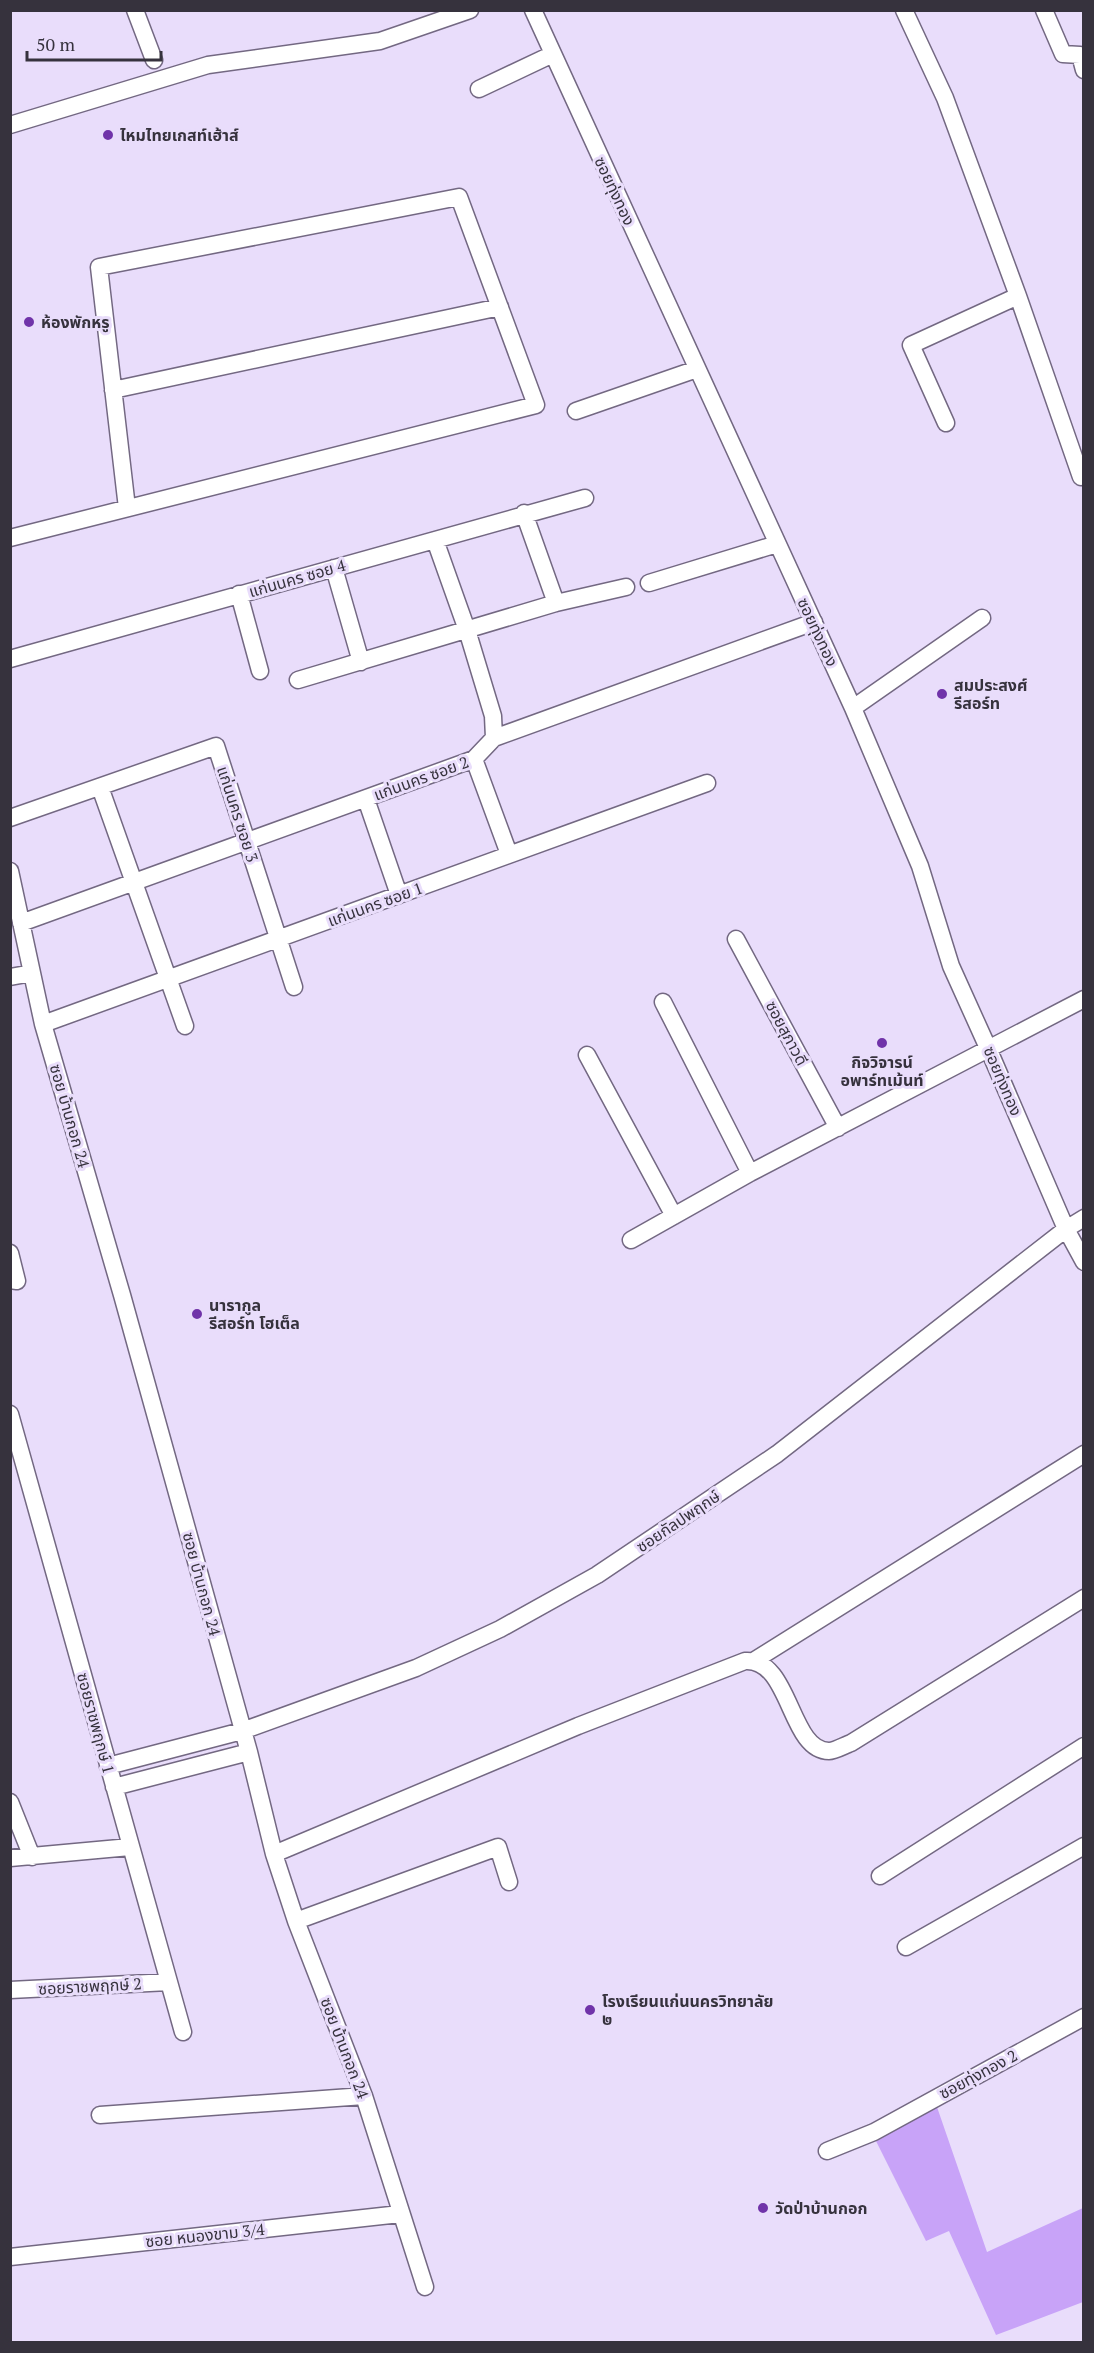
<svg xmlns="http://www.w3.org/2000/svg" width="1094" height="2353" viewBox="0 0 1094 2353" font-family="'PT Serif','Noto Sans Thai',serif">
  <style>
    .water { fill: #c8a3f8 }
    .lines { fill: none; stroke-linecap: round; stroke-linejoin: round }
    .minor-casing { stroke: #736882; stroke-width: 19 }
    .minor { stroke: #fff; stroke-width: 16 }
    .poi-dot { fill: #7033a9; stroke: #e9ddfb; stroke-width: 2 }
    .labels { text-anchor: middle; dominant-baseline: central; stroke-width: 6; stroke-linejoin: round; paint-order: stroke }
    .poi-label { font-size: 16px; font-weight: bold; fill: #36323d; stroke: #e9ddfb; text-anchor: start }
    .street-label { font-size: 16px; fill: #36323d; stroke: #e9ddfb }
  </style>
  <rect width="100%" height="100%" fill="#e9ddfb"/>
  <path class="water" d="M937,2107L987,2252L1083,2208V2302L996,2335L949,2231L926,2241L876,2141Z"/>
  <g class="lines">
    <g class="minor-casing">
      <path id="minor" d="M135,10L154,60
        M533,10L853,708L920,866L951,966L988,1048L1066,1229L1084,1262
        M904,10L945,98L1018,296L1081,477
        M1044,10L1063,54L1080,55L1084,70
        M479,89L553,54
        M10,125L208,65L380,41L470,10
        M113,390L500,307
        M576,411L697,369
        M946,423L911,345L1018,296
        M524,513L556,603
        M10,538L536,405L459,197L99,267L127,508
        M435,540L467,630L493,716L494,738
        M334,568L361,662
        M649,583L777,544
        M239,594L260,671
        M10,659L585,498
        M298,680L556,603L626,587
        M853,708L982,618
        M474,759L509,854
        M100,787L185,1026
        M366,799L399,895
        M10,818L216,746L294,987
        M10,871L43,1024L122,1295L249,1752L274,1854L296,1921L364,2096L425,2287
        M21,923L474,759L494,738L814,622
        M736,939L838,1128
        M10,977L32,973
        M663,1002L750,1173
        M43,1024L707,783
        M587,1055L674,1216
        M631,1240L750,1173L1084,999
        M10,1253L17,1281L10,1280
        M10,1414L183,2032
        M755,1660L1084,1454
        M108,1766L242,1731L416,1668L500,1629L597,1575L777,1454L1066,1229L1084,1218
        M114,1787L249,1752
        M10,1802L32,1857
        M274,1854L578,1726L745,1661C791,1658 789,1751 829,1751C835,1751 845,1745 851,1743L1084,1598
        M10,1858L130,1847
        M880,1876L1084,1746
        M296,1921L498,1847L509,1882
        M906,1947L1084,1846
        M10,1990L169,1982
        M100,2115L364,2096
        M827,2151L874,2132L1084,2017
        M10,2257L400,2214"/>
    </g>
    <use href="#minor" class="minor"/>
  </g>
  <g class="poi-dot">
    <circle cx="108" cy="135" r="6"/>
    <circle cx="29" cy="322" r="6"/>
    <circle cx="942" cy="694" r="6"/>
    <circle cx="882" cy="1043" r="6"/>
    <circle cx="197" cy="1314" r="6"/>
    <circle cx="590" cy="2010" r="6"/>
    <circle cx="763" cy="2208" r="6"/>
  </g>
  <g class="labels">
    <g class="poi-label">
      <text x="120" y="135">ไหมไทยเกสท์เฮ้าส์</text>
      <text x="41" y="322">ห้องพักหรู</text>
      <text x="954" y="685">สมประสงศ์<tspan x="954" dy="18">รีสอร์ท</tspan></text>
      <text x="882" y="1062" text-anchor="middle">กิจวิจารน์<tspan x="882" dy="18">อพาร์ทเม้นท์</tspan></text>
      <text x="209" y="1305">นารากูล<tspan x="209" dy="18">รีสอร์ท โฮเต็ล</tspan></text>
      <text x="602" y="2001">โรงเรียนแก่นนครวิทยาลัย<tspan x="602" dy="18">๒</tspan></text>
      <text x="775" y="2208">วัดป่าบ้านกอก</text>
    </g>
    <g class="street-label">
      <text transform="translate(615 191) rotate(65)">ซอยทุ่งทอง</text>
      <text transform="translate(297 578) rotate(-16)">แก่นนคร ซอย 4</text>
      <text transform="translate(818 632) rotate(65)">ซอยทุ่งทอง</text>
      <text transform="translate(421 778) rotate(-20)">แก่นนคร ซอย 2</text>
      <text transform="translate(238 814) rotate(72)">แก่นนคร ซอย 3</text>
      <text transform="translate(375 904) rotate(-20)">แก่นนคร ซอย 1</text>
      <text transform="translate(787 1033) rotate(62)">ซอยสุภาวดี</text>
      <text transform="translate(1003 1081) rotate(67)">ซอยทุ่งทอง</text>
      <text transform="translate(70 1116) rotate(74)">ซอย บ้านกอก 24</text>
      <text transform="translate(678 1521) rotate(-34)">ซอยกัลปพฤกษ์</text>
      <text transform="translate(202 1584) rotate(75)">ซอย บ้านกอก 24</text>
      <text transform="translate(96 1723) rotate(75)">ซอยราชพฤกษ์ 1</text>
      <text transform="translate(90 1986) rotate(-3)">ซอยราชพฤกษ์ 2</text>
      <text transform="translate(345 2048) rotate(69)">ซอย บ้านกอก 24</text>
      <text transform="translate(978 2074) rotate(-28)">ซอยทุ่งทอง 2</text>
      <text transform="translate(205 2235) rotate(-6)">ซอย หนองขาม 3/4</text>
    </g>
  </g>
  <rect width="1094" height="2353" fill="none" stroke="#36323d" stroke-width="24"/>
  <path d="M27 51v9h134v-9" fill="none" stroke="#36323d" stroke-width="3"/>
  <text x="36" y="51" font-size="18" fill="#36323d" stroke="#e9ddfb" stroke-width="4.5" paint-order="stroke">50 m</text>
</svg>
